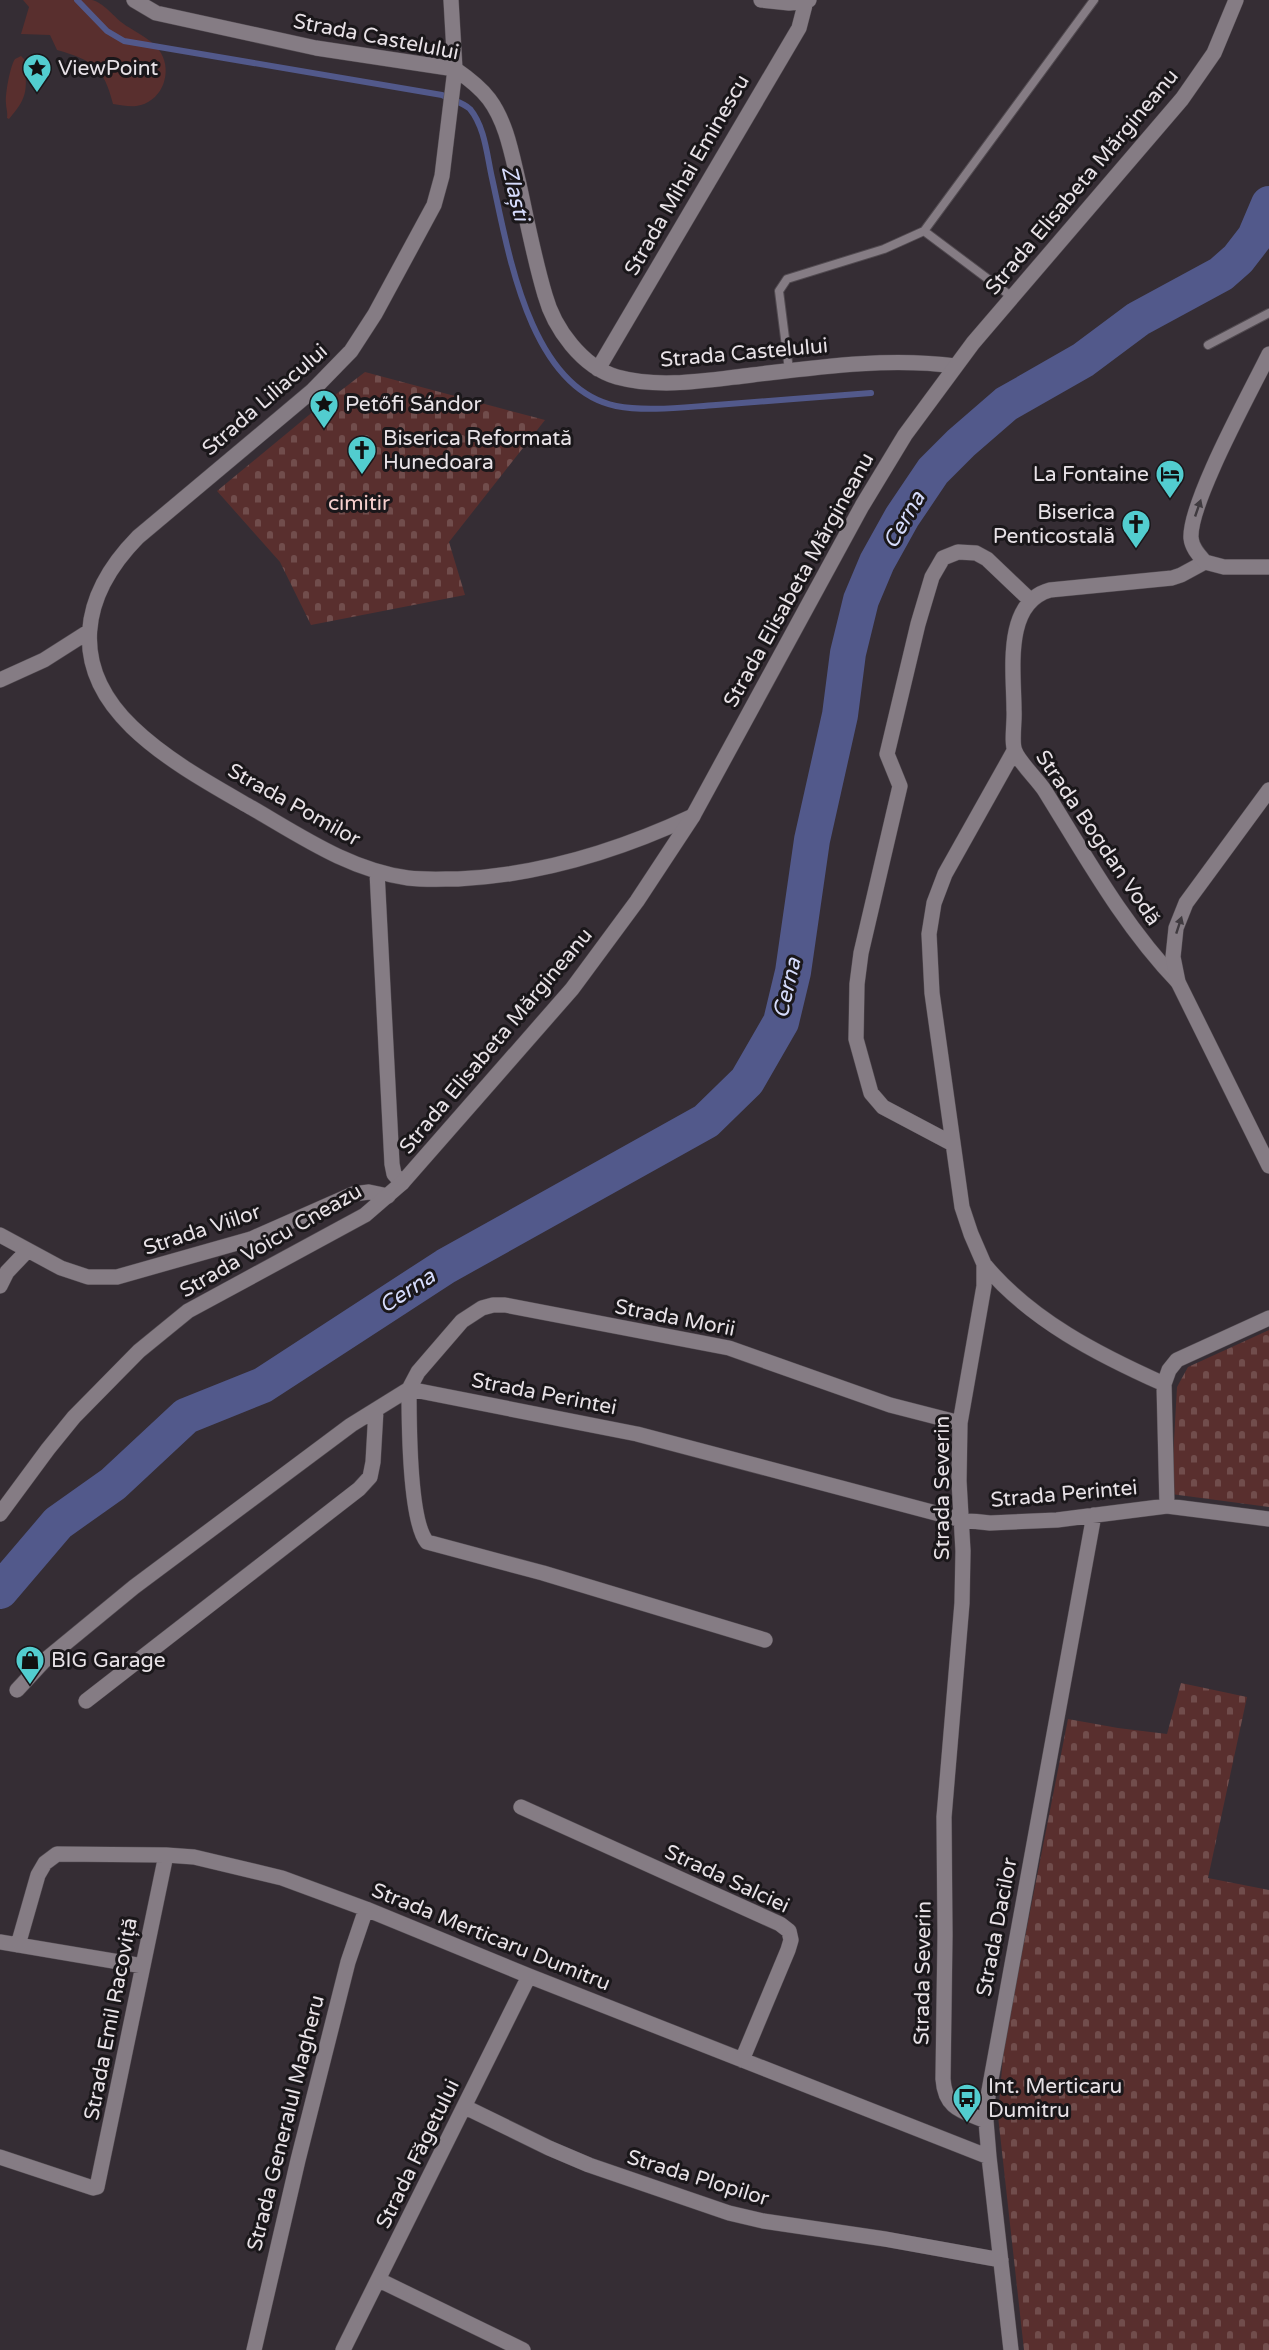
<svg xmlns="http://www.w3.org/2000/svg" width="1269" height="2350" viewBox="0 0 1269 2350" font-family="'Varela Round',sans-serif">
  <style>
    .green { fill: #592f2e }
    .cemetery { fill: url(#cemetery-stones) }
    .lines { fill: none; stroke-linecap: round; stroke-linejoin: round }
    .stream { stroke: #52598b; stroke-width: 6 }
    .river { stroke: #52598b; stroke-width: 36 }
    .lane-casing { stroke: #524b51; stroke-width: 10 }
    .street-casing { stroke: #524b51; stroke-width: 16 }
    .secondary-casing { stroke: #524b51; stroke-width: 16 }
    .lane { stroke: #857c84; stroke-width: 8 }
    .street { stroke: #857c84; stroke-width: 15 }
    .secondary { stroke: #857c84; stroke-width: 15 }
    .oneway { fill: #3f3a3f }
    .labels { text-anchor: middle; dominant-baseline: central; stroke-width: 6; stroke-linejoin: round; paint-order: stroke }
    .street-label { font-size: 21px; fill: #e8e2e7; stroke: #1a171a }
    .poi-label { font-size: 21px; fill: #e8e2e7; stroke: #1a171a; text-anchor: start }
    .park-label { font-size: 21px; fill: #f6cfcd; stroke: #1a171a }
    .water-label { font-size: 22px; font-style: italic; fill: #d6dcfc; stroke: #1a171a }
  </style>
  <defs>
    <pattern id="cemetery-stones" width="16" height="16" patternUnits="userSpaceOnUse" patternTransform="scale(1.5)"><rect width="16" height="16" fill="#592f2e"/><path d="M2 7V4a2 2 0 0 1 4 0v3zM10 15v-3a2 2 0 0 1 4 0v3z" fill="#714d4c"/></pattern>
  </defs>
  <rect width="100%" height="100%" fill="#352d34"/>
  <path class="green" d="M23,0C44,0 72,0 92,0C102,2 114,16 121,22C134,32 153,39 161,53C172,72 163,99 141,105C131,108 123,105 113,104C104,67 92,60 57,50L50,35L21,34L29,7Z
    M21,56L24,59C27,89 29,96 9,119L7,118C8,112 6,109 6,103C5,95 10,66 15,59Z"/>
  <path class="cemetery" d="M365,372L545,420L449,542L465,595L311,625L280,562L217,491L309,415Z
    M1269,1330V1507L1171,1494L1177,1387L1188,1367Z
    M1181,1683L1247,1697L1208,1878L1269,1890V2350H1024L998,2116L1003,2056L1011,2008L1068,1719L1118,1728L1167,1734Z"/>
  <g class="lines">
    <path class="stream" d="M77,0L107,31L124,41L442,95C450,99 464,103 470,109C485,127 487,156 492,178C508,250 529,388 616,406C647,412 685,407 716,405C768,401 819,397 871,393"/>
    <path class="river" d="M0,1591L58,1523L113,1484L186,1416L263,1385L446,1266L706,1121L747,1081L781,1022L793,972L812,840L840,715L848,653L861,600L877,562L902,517L933,471L961,443L1006,404L1083,360L1138,319L1221,274L1238,259L1255,237L1269,204"/>
    <g class="lane-casing">
      <path id="lane" d="M924,231L1012,297
        M1208,345L1269,313
        M789,370L779,291L787,279L884,249L924,231L1094,0"/>
    </g>
    <g class="street-casing">
      <path id="street" d="M134,0L156,13L316,48L455,69C468,78 480,87 489,99C507,123 512,156 519,184C527,221 534,258 545,295C554,328 582,367 617,377C661,389 708,380 752,375C818,367 889,357 955,366
        M451,0L455,69L442,176L434,205L375,314L351,351L312,391L138,537C80,596 69,666 132,727C166,760 212,785 252,808C302,837 350,870 408,878C424,880 442,879 458,879C541,875 618,851 693,816
        M761,0L789,3L809,0
        M598,369L799,28L806,1
        M0,680L44,660L88,632
        M377,872L392,1164L394,1174L402,1183
        M1178,982C1124,926 1086,857 1045,791C1038,780 1018,761 1015,751C1011,743 1015,720 1014,710C1014,672 1003,603 1050,590L1172,578L1181,575L1205,562
        M951,1143L883,1107L871,1093L856,1039L857,984L861,953L900,786L887,754L918,624L932,577L943,558L958,552L976,553L987,559L1030,600
        M0,1235L61,1268L88,1277H117L251,1239L353,1194L369,1192L388,1196
        M984,1264C1030,1320 1099,1355 1164,1384
        M0,1286L7,1272L27,1251
        M1167,1506L1164,1384L1169,1370L1177,1360L1269,1318
        M765,1640L543,1573L427,1542C409,1521 409,1420 409,1389L637,1434L962,1520L990,1523L1057,1520L1167,1506L1269,1519
        M17,1690L44,1661L134,1587L351,1425L409,1389L418,1372L462,1321L482,1308L493,1305H505L729,1348L890,1405L960,1423
        M86,1701L359,1489L370,1477L373,1462L376,1410
        M521,1807L780,1924L789,1931L791,1940L788,1950L742,2060
        M0,1942L143,1966
        M18,1945L38,1875L45,1863L57,1854L166,1855L194,1857L282,1878L366,1909L529,1976L989,2157
        M465,2107L549,2148L589,2165L729,2213L763,2221L885,2239L1001,2260
        M986,2121C962,2111 945,2109 943,2079L945,1935L944,1817L962,1603L963,1551L959,1481L960,1423L984,1286V1264L971,1234L962,1207L932,993L929,934L934,903L945,874L1014,751
        M0,2157L93,2188L97,2187L166,1855
        M379,2280L523,2350
        M254,2350L298,2160L348,1962L366,1909
        M343,2350L529,1976
        M1011,2350L989,2157L986,2121L988,2096L1094,1515"/>
    </g>
    <g class="secondary-casing">
      <path id="secondary" d="M1269,354C1251,391 1189,503 1191,538C1192,548 1199,555 1205,562L1224,567H1269
        M1269,790L1186,903L1176,928L1173,957L1178,982L1269,1166
        M0,1514L48,1449L74,1417L139,1351L188,1311L365,1215L402,1183L572,989L637,901L693,816L862,506L905,435L973,343L1182,99L1214,53L1236,0"/>
    </g>
    <use href="#lane" class="lane"/>
    <use href="#street" class="street"/>
    <use href="#secondary" class="secondary"/>
  </g>
  <defs><path id="oneway-solid" d="M-6-.8H1V-3.2L6.5 0L1 3.2V.8H-6Z" transform="scale(1.5)"/></defs>
  <g class="oneway">
    <use href="#oneway-solid" transform="translate(1198 508) rotate(-71)"/>
    <use href="#oneway-solid" transform="translate(1179 925) rotate(-72)"/>
  </g>
  <defs>
    <g id="sight-pin" transform="scale(1.5)"><path d="M0 17L-7.5 6A9.5 9.5 0 1 1 7.5 6Z" fill="#52cdcf" stroke="#1a171a"/><path d="M0-6L1.8-2.2L6-1.7L2.9 1.2L3.7 5.4L0 3.3L-3.7 5.4L-2.9 1.2L-6-1.7L-1.8-2.2Z" fill="#111"/></g>
    <g id="church-pin" transform="scale(1.5)"><path d="M0 17L-7.5 6A9.5 9.5 0 1 1 7.5 6Z" fill="#52cdcf" stroke="#1a171a"/><path d="M-1.2-6h2.4v3.5h3.3v2.4h-3.3V6h-2.4V-.1h-3.3v-2.4h3.3Z" fill="#111"/></g>
    <g id="hotel-pin" transform="scale(1.5)"><path d="M0 17L-7.5 6A9.5 9.5 0 1 1 7.5 6Z" fill="#52cdcf" stroke="#1a171a"/><path d="M-6-4.5h1.5V1H6V5H4.5V3h-9V5H-6ZM-4 0a1.8 1.8 0 1 1 3.6 0ZM.5 0V-2.5h3Q6-2.5 6 0Z" fill="#111"/></g>
    <g id="shop-pin" transform="scale(1.5)"><path d="M0 17L-7.5 6A9.5 9.5 0 1 1 7.5 6Z" fill="#52cdcf" stroke="#1a171a"/><path d="M-5-2.5h2.3a2.7 3.5 0 0 1 5.4 0H5L5.5 6h-11ZM-1.5-2.5h3a1.5 2.3 0 0 0-3 0Z" fill="#111"/></g>
    <g id="bus-pin" transform="scale(1.5)"><path d="M0 17L-7.5 6A9.5 9.5 0 1 1 7.5 6Z" fill="#52cdcf" stroke="#1a171a"/><path d="M-5-6H5V4H4V6H2V4H-2V6H-4V4H-5ZM-3.5-4V0h7V-4ZM-3.5 1.2v1.5H-2V1.2ZM2 1.2v1.5H3.5V1.2Z" fill="#111"/></g>
  </defs>
  <g fill-rule="evenodd">
    <use href="#sight-pin" x="37" y="68"/>
    <use href="#sight-pin" x="324" y="404"/>
    <use href="#church-pin" x="362" y="450"/>
    <use href="#hotel-pin" x="1170" y="474"/>
    <use href="#church-pin" x="1136" y="524"/>
    <use href="#shop-pin" x="30" y="1660"/>
    <use href="#bus-pin" x="967" y="2098"/>
  </g>
  <g class="labels">
    <g class="street-label">
      <text transform="translate(376 37) rotate(11)">Strada Castelului</text>
      <text transform="translate(687 175) rotate(-60)">Strada Mihai Eminescu</text>
      <text transform="translate(1082 182) rotate(-50)">Strada Elisabeta Mărgineanu</text>
      <text transform="translate(744 353) rotate(-5)">Strada Castelului</text>
      <text transform="translate(265 400) rotate(-41)">Strada Liliacului</text>
      <text transform="translate(799 580) rotate(-61)">Strada Elisabeta Mărgineanu</text>
      <text transform="translate(294 805) rotate(29)">Strada Pomilor</text>
      <text transform="translate(1098 838) rotate(56)">Strada Bogdan Vodă</text>
      <text transform="translate(496 1041) rotate(-50)">Strada Elisabeta Mărgineanu</text>
      <text transform="translate(202 1230) rotate(-18)">Strada Viilor</text>
      <text transform="translate(271 1241) rotate(-30)">Strada Voicu Cneazu</text>
      <text transform="translate(675 1318) rotate(11)">Strada Morii</text>
      <text transform="translate(544 1394) rotate(11)">Strada Perintei</text>
      <text transform="translate(942 1488) rotate(-90)">Strada Severin</text>
      <text transform="translate(1064 1494) rotate(-5)">Strada Perintei</text>
      <text transform="translate(727 1879) rotate(25)">Strada Salciei</text>
      <text transform="translate(997 1927) rotate(-79)">Strada Dacilor</text>
      <text transform="translate(491 1937) rotate(22)">Strada Merticaru Dumitru</text>
      <text transform="translate(923 1973) rotate(-89)">Strada Severin</text>
      <text transform="translate(111 2019) rotate(-79)">Strada Emil Racoviță</text>
      <text transform="translate(286 2123) rotate(-76)">Strada Generalul Magheru</text>
      <text transform="translate(418 2154) rotate(-64)">Strada Făgetului</text>
      <text transform="translate(698 2178) rotate(17)">Strada Plopilor</text>
    </g>
    <g class="poi-label">
      <text x="58" y="68">ViewPoint</text>
      <text x="345" y="404">Petőfi Sándor</text>
      <text x="383" y="438">Biserica Reformată<tspan x="383" dy="24">Hunedoara</tspan></text>
      <text x="1149" y="474" text-anchor="end">La Fontaine</text>
      <text x="1115" y="512" text-anchor="end">Biserica<tspan x="1115" dy="24">Penticostală</tspan></text>
      <text x="51" y="1660">BIG Garage</text>
      <text x="988" y="2086">Int. Merticaru<tspan x="988" dy="24">Dumitru</tspan></text>
    </g>
    <g class="park-label">
      <text x="359" y="503">cimitir</text>
    </g>
    <g class="water-label">
      <text transform="translate(515 193) rotate(76)">Zlaști</text>
      <text transform="translate(904 520) rotate(-60)">Cerna</text>
      <text transform="translate(787 988) rotate(-77)">Cerna</text>
      <text transform="translate(407 1291) rotate(-33)">Cerna</text>
    </g>
  </g>
</svg>
